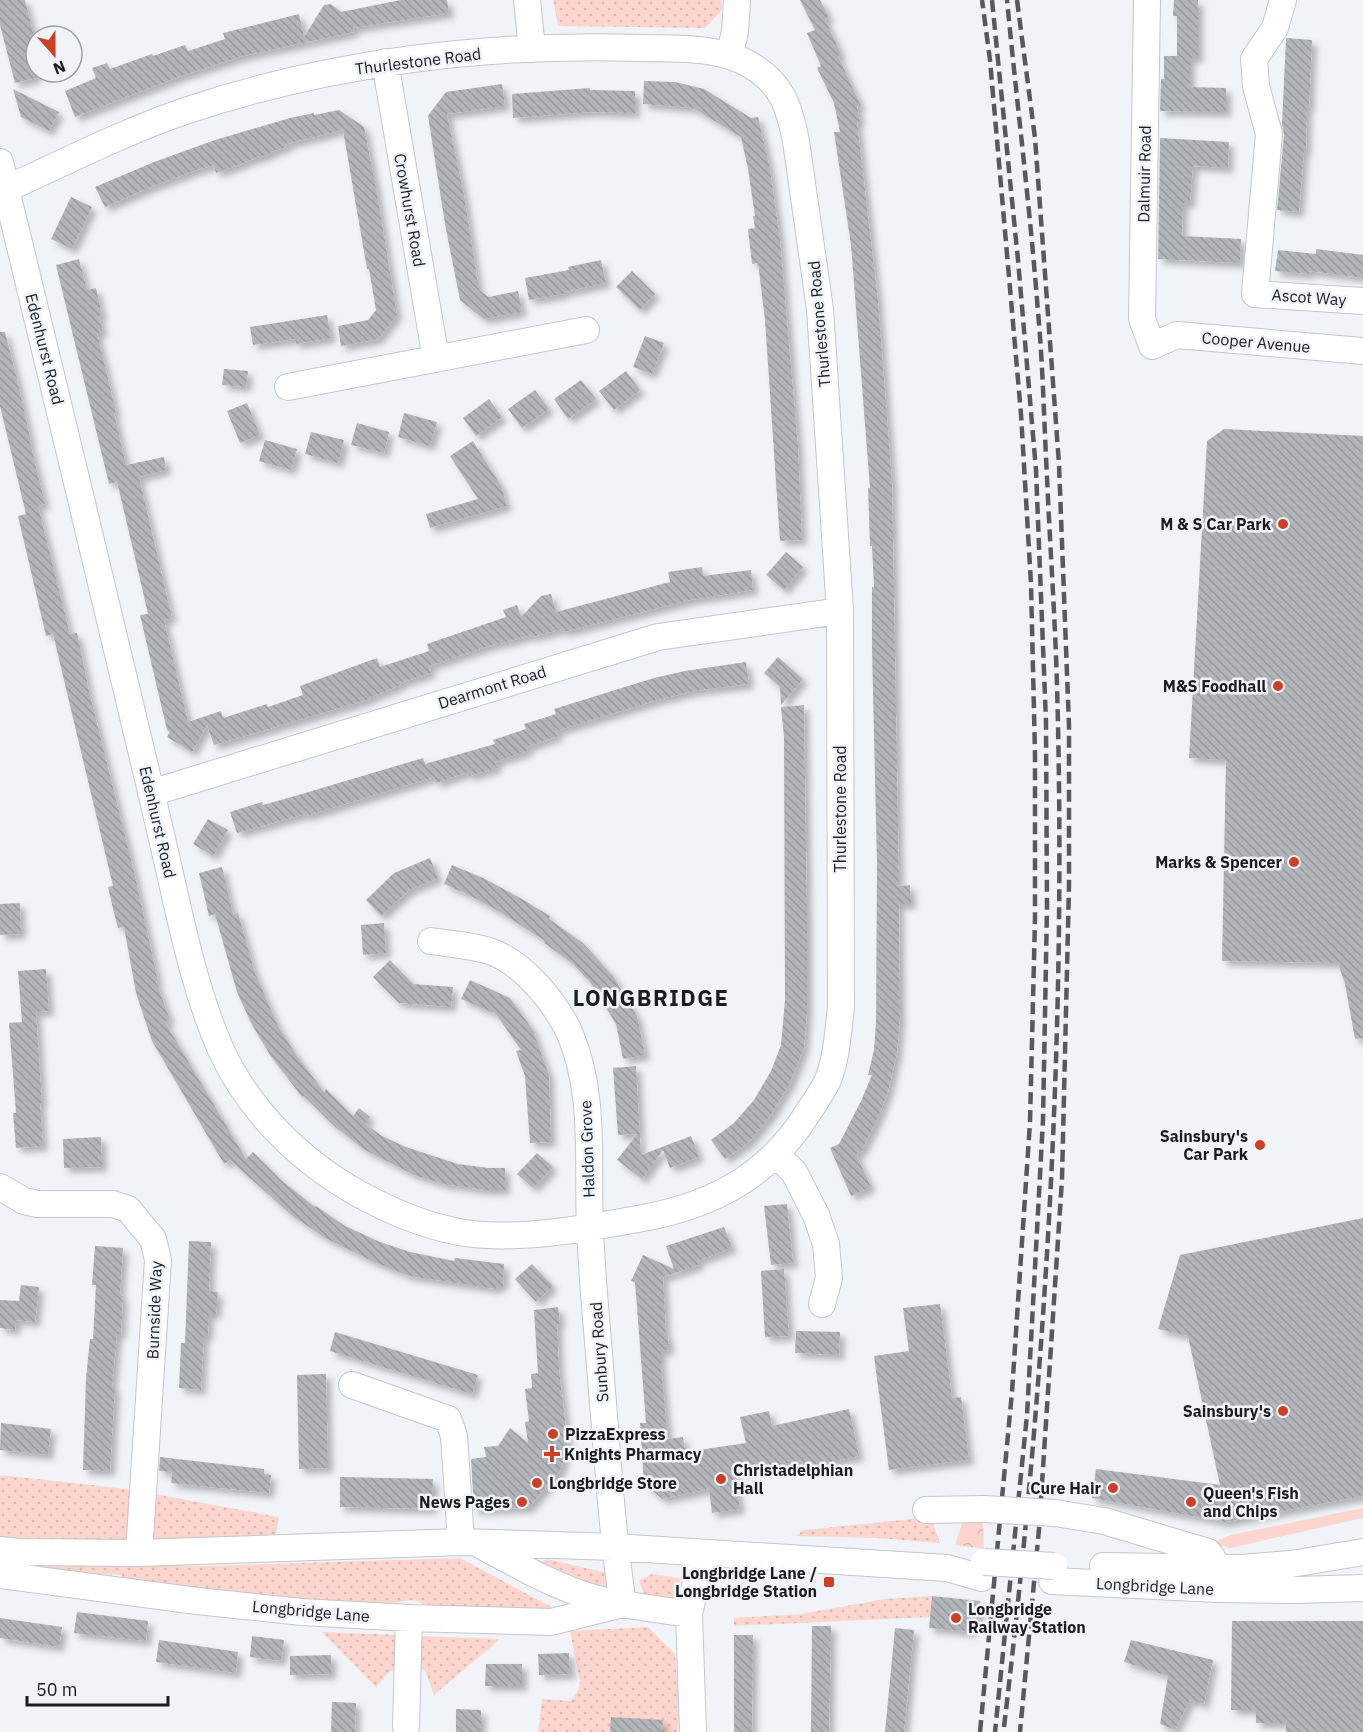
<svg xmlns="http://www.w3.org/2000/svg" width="1363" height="1732" viewBox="0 0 1363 1732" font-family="'IBM Plex Sans',sans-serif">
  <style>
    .grass { fill: url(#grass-dots) }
    .forest { fill: url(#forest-crowns) }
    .garden { fill: #fcd5cd }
    .building { fill: url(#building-back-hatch); filter: url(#shadow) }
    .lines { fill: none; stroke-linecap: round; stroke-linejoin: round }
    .minor-casing { stroke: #c3c7cb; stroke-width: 28 }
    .minor { stroke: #fff; stroke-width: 26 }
    .rail { stroke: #58595c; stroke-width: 4.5; stroke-dasharray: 12 6; stroke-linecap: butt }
    .minor-bridge-casing { stroke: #c3c7cb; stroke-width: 28; stroke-linecap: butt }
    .minor-bridge { stroke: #fff; stroke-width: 26 }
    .poi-dot { fill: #cb4027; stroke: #f0f4f9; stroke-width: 2 }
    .labels { text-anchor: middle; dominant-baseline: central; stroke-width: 5; stroke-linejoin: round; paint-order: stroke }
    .street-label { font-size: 16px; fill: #1b1c1e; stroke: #f0f4f9 }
    .poi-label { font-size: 16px; font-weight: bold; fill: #1b1c1e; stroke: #f0f4f9; text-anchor: end }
    .district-label { font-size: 22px; font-weight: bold; letter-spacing: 1.5px; fill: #1b1c1e; stroke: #f0f4f9 }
  </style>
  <defs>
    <pattern id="grass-dots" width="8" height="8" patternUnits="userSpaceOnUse" patternTransform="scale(1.5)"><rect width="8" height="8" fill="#fcd5cd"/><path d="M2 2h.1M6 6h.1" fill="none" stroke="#d7b6b0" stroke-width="1.8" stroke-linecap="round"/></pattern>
    <pattern id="forest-crowns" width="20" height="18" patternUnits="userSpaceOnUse" patternTransform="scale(1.5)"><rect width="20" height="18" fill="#fcd5cd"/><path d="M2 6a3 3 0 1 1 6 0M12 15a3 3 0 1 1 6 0" fill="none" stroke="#d7b6b0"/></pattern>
    <pattern id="building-back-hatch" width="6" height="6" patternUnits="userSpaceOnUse" patternTransform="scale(1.5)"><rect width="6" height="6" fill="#b2b6ba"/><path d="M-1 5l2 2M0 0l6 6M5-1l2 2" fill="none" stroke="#989c9f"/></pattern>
    <filter id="shadow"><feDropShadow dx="5" dy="5" stdDeviation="3" flood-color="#0004"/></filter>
  </defs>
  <rect width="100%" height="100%" fill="#f0f4f9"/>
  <path class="grass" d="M553,0H721L722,10L705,28L558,26Z
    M0,1475L127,1489L279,1517L276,1534L154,1542L125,1539L18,1545L0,1543Z
    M931,1517L940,1543L877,1538L796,1536L804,1530Z
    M460,1558L561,1612L430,1611C415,1594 405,1600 387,1608L121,1583L122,1575L83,1573L0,1575L19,1560L206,1566Z
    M547,1559L607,1573V1588L537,1565Z
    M652,1574L679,1578L683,1592L673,1600L645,1597L639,1581Z
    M932,1596L930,1617L734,1626V1618L801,1614L885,1599Z
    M648,1627L675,1654L679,1706L678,1732H538L542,1699L571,1701L578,1691L580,1682L570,1631Z
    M322,1632L500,1639L434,1695L425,1670L408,1663L389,1672L376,1687Z"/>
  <path class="forest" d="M964,1517L983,1519L984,1549L955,1545Z"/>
  <path class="garden" d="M1363,1508V1518L1230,1548L1214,1543L1230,1535Z"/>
  <path class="building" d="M0,0H25L36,45V78L15,83L0,25Z
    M401,0H447L449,13L353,28L354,32L243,56L181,76L75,117L65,91L96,78L92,68L107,63L110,69L152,54L153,56L185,45L188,51L225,39L223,33L299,14L304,37L324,5L331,4L341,12Z
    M800,0H820L829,17L825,19L841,54L838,56L861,106H857L860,122H857L878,301L892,482L899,886L910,885L911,904H899L900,1018L897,1053L888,1092L877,1120L861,1152L856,1154L871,1187L851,1196L830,1148L839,1144L861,1101L872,1075H868L874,1050L876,1022L877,864L872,649V587H874L872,546H870L868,488H870L851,245L834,132H840L834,103L817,68L821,66L807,33L815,30Z
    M1174,0H1198V58H1190V87L1226,88V112L1160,111L1161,79H1164V56H1177V16H1173Z
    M1286,38L1312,40L1309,107H1307L1306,151H1304L1299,212L1277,210L1284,135L1282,124Z
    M644,81L675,82L704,89L751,118L758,117L770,169L780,240L798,447L802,540L780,541L765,320L758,263L752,264L748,229L755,228L753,216H755L748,169L741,137L693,108L643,104Z
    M502,84L505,106L447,114L464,195L479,290L489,297L518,291L522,312L484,319L460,300L445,224L428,116L427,117L446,92Z
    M590,88V90L635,91V113L590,112L513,118L512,94Z
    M13,89L59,112L49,131L21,117Z
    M339,110L364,127L377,193L397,315L378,339L341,346L338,326L368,320L376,310L369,269H367L343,130L286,144L287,147L270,152V154L244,162V163L216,173L214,165L197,170L153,186L105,207L95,187L154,162L215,140L290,118L314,113V115Z
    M1160,138L1229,142L1228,168L1193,166L1190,203H1183L1182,236L1241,239L1240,263L1158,259Z
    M71,197L92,207L72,249L51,239Z
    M1316,249L1363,255V278L1309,271V274L1275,271L1278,250L1316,254Z
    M79,259L87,290L96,288L102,315L99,316L103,332L97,333L116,412L114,413L126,465L164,457L166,470L139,477L172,618L164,620L188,722L221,711L223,718L267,704L268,707L303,695L300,686L377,658L380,667L429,651L427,644L506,617L503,610L517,605L521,617L541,596L551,594L556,612L670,582L668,572L702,567L703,576L751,570L753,590L690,600L564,632L563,629L532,637L531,635L499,644L498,643L429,666L431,673L400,683L401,685L369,698L370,699L214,745L207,725L192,752L167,737L170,732L167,730L140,615L148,614L136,562L117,482L109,484L56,265Z
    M601,260L606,283L564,292V294L529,300L525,278L569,270L568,267Z
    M632,271L655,294L640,310L616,287Z
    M327,315L331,338L296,344L295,339L253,345L250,327Z
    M0,332H5L17,379L31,442H30L45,504L38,506L70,634L77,633L89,691L135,876L158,981H156L170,1020L165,1022L246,1159L253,1152L281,1180L315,1207L316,1206L345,1226L380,1242L410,1252L454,1261L455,1258L504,1264L503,1286H497L496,1289L409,1276L374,1262L325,1238L290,1214L230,1160L224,1164L152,1041L136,993L124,927L118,928L114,913L108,887L113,886L53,634L46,636L18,516L26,514L0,406Z
    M645,336L664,343L652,374L633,367Z
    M224,369L248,371L246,387L222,385Z
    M626,371L640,390L614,410L599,391Z
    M581,380L596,399L568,419L554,399Z
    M535,390L549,409L522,428L508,409Z
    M489,399L502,417L476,436L463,418Z
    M247,403L260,435L240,443L227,411Z
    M404,413L437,422L430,446L398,437Z
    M357,423L389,432L384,453L351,445Z
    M1224,429L1363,436V1038L1355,1039L1345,984L1338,963L1222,961L1226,760L1189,758L1207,441Z
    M311,432L344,440L338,463L305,454Z
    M265,440L297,449L291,470L259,461Z
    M473,441L501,486L507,506L430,528L426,514L478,499L450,456Z
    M786,552L803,567L784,590L766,575Z
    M778,657L803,679L781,705L780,687L764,673Z
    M746,662L749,684L694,691L657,700L556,731L558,736L527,747L528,751L495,762L497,768L469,776L468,772L436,783L434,777L306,816L305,814L237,833L230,812L262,802L263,805L295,796L423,758L425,764L495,744L493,740L526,729L524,724L556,714L554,709L654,678L685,671Z
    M804,705L807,921V1012L804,1048L790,1083L771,1115L749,1142L725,1159L711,1140L734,1123L754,1100L771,1071L781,1045L785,1000L784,737L781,707Z
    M208,819L228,830L213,856L193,844Z
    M430,858L438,878L409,890L381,916L366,900L394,873Z
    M452,865L483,878L522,899L550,916L549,919L583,943L613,976L637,1016L645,1055L623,1059L616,1024L590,982L572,963L544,943L545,941L500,912L467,894L444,884Z
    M222,867L233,914L238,913L255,973L278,1026L297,1056L324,1092L326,1089L353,1116L359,1108L370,1117L365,1124L382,1136L406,1147L458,1164L488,1168H505V1190H486L443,1184L414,1175L365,1150L334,1126L304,1096L302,1097L270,1055L251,1023L237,992L215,914L209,916L199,873Z
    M20,903L21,934L0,935V904Z
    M384,923L386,953L363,955L361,925Z
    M390,960L413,984L453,987L451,1007L399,1003L373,977Z
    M46,969L49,1011L36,1012L42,1103H40L43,1146L16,1148L13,1113H16L9,1023L22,1022L18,971Z
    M470,980L510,998L535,1033L534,1034L549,1075L551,1142L530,1143L525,1076L516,1051L521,1050L496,1014L461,999Z
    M636,1066L641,1155L691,1136L699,1157L670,1168L663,1150L642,1179L617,1160L637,1134L618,1135L613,1068Z
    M101,1137L102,1167L64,1168L63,1139Z
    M537,1153L553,1167L533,1188L517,1174Z
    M787,1204L793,1263L771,1265L764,1206Z
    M1363,1218V1496L1225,1522L1092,1498L1096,1469L1220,1485L1188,1336L1158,1329L1180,1255Z
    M724,1227L732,1248L697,1261L699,1265L663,1277L666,1335H668L669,1350L661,1351V1366L668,1439L683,1437L685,1452L746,1443L740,1417L769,1411L772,1426L849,1409L859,1456L804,1468L802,1461L734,1473L740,1509L712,1513L709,1489L662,1499L644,1483L640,1423H646L635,1282L631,1281L643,1255L674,1269L666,1246Z
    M189,1241L211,1242L209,1291L218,1292L216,1314H209L208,1336H204L201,1390L179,1388L181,1343H185Z
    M95,1246L123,1248L120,1295L123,1296L121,1334H117L112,1387H115L110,1471L83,1470L86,1378L90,1339H93L96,1285H92Z
    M532,1264L553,1286L536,1302L515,1279Z
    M784,1269L789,1336L765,1337L761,1271Z
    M21,1285L39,1287L35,1322L16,1320L15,1330L0,1328V1300L19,1301Z
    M940,1304L952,1398L961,1397L969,1460L889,1470L874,1356L909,1351L903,1308Z
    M558,1307L560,1324H557L559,1369L568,1446L560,1471L528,1508L474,1510L471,1459L486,1457L484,1447L498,1446L510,1428L528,1443L525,1422L529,1421L525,1389L532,1388L531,1374L538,1373L534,1310Z
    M796,1331L840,1332L839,1355L795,1353Z
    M335,1332L478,1375L472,1394L330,1351Z
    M326,1374L328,1468L299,1469L297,1375Z
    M1,1423L51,1429L48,1455L0,1450Z
    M160,1457L264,1469V1474L271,1475L269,1493L171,1483L172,1472L159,1471Z
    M340,1477L433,1479L432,1509L340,1507Z
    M932,1596L980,1601L978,1621H974L972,1632L929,1628Z
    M77,1612L148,1621L146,1641L74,1633Z
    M0,1618L62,1627L59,1647L0,1638Z
    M1232,1621H1363V1732H1286V1723H1256V1710H1231Z
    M812,1626H831L829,1732H811Z
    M895,1628L914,1630L904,1732H885Z
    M734,1635H753L752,1732H734Z
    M252,1636L284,1640L281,1661L250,1657Z
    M159,1640L238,1652L236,1673L156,1662Z
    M1131,1640L1213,1660L1204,1704L1190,1700L1175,1730L1160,1724L1168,1676L1124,1662Z
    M569,1653L570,1674L539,1675L538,1654Z
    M331,1655V1674L290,1675V1656Z
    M486,1664H522V1686H485Z
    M332,1702L356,1703L355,1732H331Z
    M456,1709L481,1710V1732H456Z
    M611,1717L663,1720L662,1732H610Z"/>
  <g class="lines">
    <g class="minor-casing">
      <path id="minor" d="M527,0L532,49
        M1147,0L1142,319L1152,346L1177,335L1363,351
        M1283,0L1275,28L1254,59L1256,86L1269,134L1255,294L1363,301
        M729,56L735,32L737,0
        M385,62L436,359
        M0,162L6,189C48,361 89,532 130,704C144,762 158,820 171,878C184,936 197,995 221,1050C249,1111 302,1163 361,1195C394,1213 427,1227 465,1233C520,1241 588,1228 643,1218C714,1205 770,1175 809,1111C815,1102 822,1092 827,1082C837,1059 838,1031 841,1007L840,611L820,309L796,141C789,107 783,85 752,66C720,46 677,49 641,48C488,43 331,62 185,111C124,132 65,162 6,189L0,193
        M288,387L586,330
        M151,793L658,637L840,611
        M431,941C450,944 471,945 489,951C523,962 556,1003 570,1034C596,1095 587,1164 590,1228C592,1282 598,1337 602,1391C608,1462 612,1533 623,1604
        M776,1155L794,1172L816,1215L826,1244L829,1278L822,1304
        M0,1187L24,1201L37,1204H113L128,1209L153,1239L158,1260L139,1553
        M352,1385L448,1419L454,1436L461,1542
        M926,1510L984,1509
        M1055,1513L1104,1521L1208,1552L1213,1559L1214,1568
        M482,1546C518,1565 555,1587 594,1598C625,1606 658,1609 689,1614L702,1554
        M0,1550L19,1552L139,1553L461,1542L614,1547L947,1568L982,1578
        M1103,1566L1240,1568L1291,1564L1363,1552
        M0,1575L197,1601L302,1612L409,1618L551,1622L623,1604
        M1052,1581L1217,1589L1296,1590L1363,1588
        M689,1614L693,1732
        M406,1726L409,1618"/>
    </g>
    <use href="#minor" class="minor"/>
    <path class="rail" d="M992,0L1018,260L1036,470L1046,722L1047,908L1043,1120L1027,1415L995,1732
      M1017,0L1035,138L1059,464L1069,726V886L1062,1179L1039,1529L1020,1732
      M1004,1727C1045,1382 1067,1033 1057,685C1055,616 1050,546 1047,477C1044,422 1043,366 1038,312C1030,208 1017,104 1007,0
      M980,1732L1012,1392L1030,1122L1035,919V754L1031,584L1021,414L990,60L982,0"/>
    <g class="minor-bridge-casing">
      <path id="minor-bridge" d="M984,1509L1055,1513
        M984,1562L1054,1566"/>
    </g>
    <use href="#minor-bridge" class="minor-bridge"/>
  </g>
  <g class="poi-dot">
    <circle cx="1283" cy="524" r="6"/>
    <circle cx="1278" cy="686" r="6"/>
    <circle cx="1294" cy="862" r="6"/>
    <circle cx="1260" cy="1145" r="6"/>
    <circle cx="1283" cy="1411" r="6"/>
    <circle cx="553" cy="1434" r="6"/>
    <path d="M549 1445h6v6h6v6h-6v6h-6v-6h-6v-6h6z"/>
    <circle cx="721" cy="1479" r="6"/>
    <circle cx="537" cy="1483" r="6"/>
    <circle cx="1113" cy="1488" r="6"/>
    <circle cx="522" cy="1502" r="6"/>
    <circle cx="1191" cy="1502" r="6"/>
    <rect x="823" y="1576" width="12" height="12" rx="3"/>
    <circle cx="956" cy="1618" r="6"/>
  </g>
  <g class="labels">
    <g class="street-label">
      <text transform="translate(418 61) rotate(-7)">Thurlestone Road</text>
      <text transform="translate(1144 174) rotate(-89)">Dalmuir Road</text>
      <text transform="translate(410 210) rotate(80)">Crowhurst Road</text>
      <text transform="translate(1309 297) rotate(4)">Ascot Way</text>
      <text transform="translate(819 324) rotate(-95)">Thurlestone Road</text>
      <text transform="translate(1256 342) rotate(5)">Cooper Avenue</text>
      <text transform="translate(45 349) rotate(76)">Edenhurst Road</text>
      <text transform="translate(492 687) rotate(-17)">Dearmont Road</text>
      <text transform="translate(840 809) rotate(-90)">Thurlestone Road</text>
      <text transform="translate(158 822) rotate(77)">Edenhurst Road</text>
      <text transform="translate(587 1149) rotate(-92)">Haldon Grove</text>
      <text transform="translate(154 1310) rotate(-88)">Burnside Way</text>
      <text transform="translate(599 1352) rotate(-94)">Sunbury Road</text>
      <text transform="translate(1155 1586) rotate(3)">Longbridge Lane</text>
      <text transform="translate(311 1611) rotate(5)">Longbridge Lane</text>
    </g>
    <g class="poi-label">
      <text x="1271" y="524">M &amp; S Car Park</text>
      <text x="1266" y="686">M&amp;S Foodhall</text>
      <text x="1282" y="862">Marks &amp; Spencer</text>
      <text x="1248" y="1136">Sainsbury's<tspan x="1248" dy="18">Car Park</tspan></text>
      <text x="1271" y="1411">Sainsbury's</text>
      <text x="565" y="1434" text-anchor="start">PizzaExpress</text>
      <text x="564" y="1454" text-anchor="start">Knights Pharmacy</text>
      <text x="733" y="1470" text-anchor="start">Christadelphian<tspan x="733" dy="18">Hall</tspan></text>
      <text x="549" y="1483" text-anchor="start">Longbridge Store</text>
      <text x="1101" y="1488">Cure Hair</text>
      <text x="1203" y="1493" text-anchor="start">Queen's Fish<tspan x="1203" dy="18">and Chips</tspan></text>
      <text x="510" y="1502">News Pages</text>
      <text x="817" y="1573">Longbridge Lane /<tspan x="817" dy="18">Longbridge Station</tspan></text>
      <text x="968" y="1609" text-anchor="start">Longbridge<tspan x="968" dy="18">Railway Station</tspan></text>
    </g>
    <g class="district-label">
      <text x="651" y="997">LONGBRIDGE</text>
    </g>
  </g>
  <g transform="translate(54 54) rotate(159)"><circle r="28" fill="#f0f4f9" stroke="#9b9ea1" stroke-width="1.5"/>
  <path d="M0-4.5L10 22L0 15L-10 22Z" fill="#cb4027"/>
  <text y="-9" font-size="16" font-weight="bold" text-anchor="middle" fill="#1b1c1e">N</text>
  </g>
  <path d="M27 1696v9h141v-9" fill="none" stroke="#1b1c1e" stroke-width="3"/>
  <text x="36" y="1696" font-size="18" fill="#1b1c1e" stroke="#f0f4f9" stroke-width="4.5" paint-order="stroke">50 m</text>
</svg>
